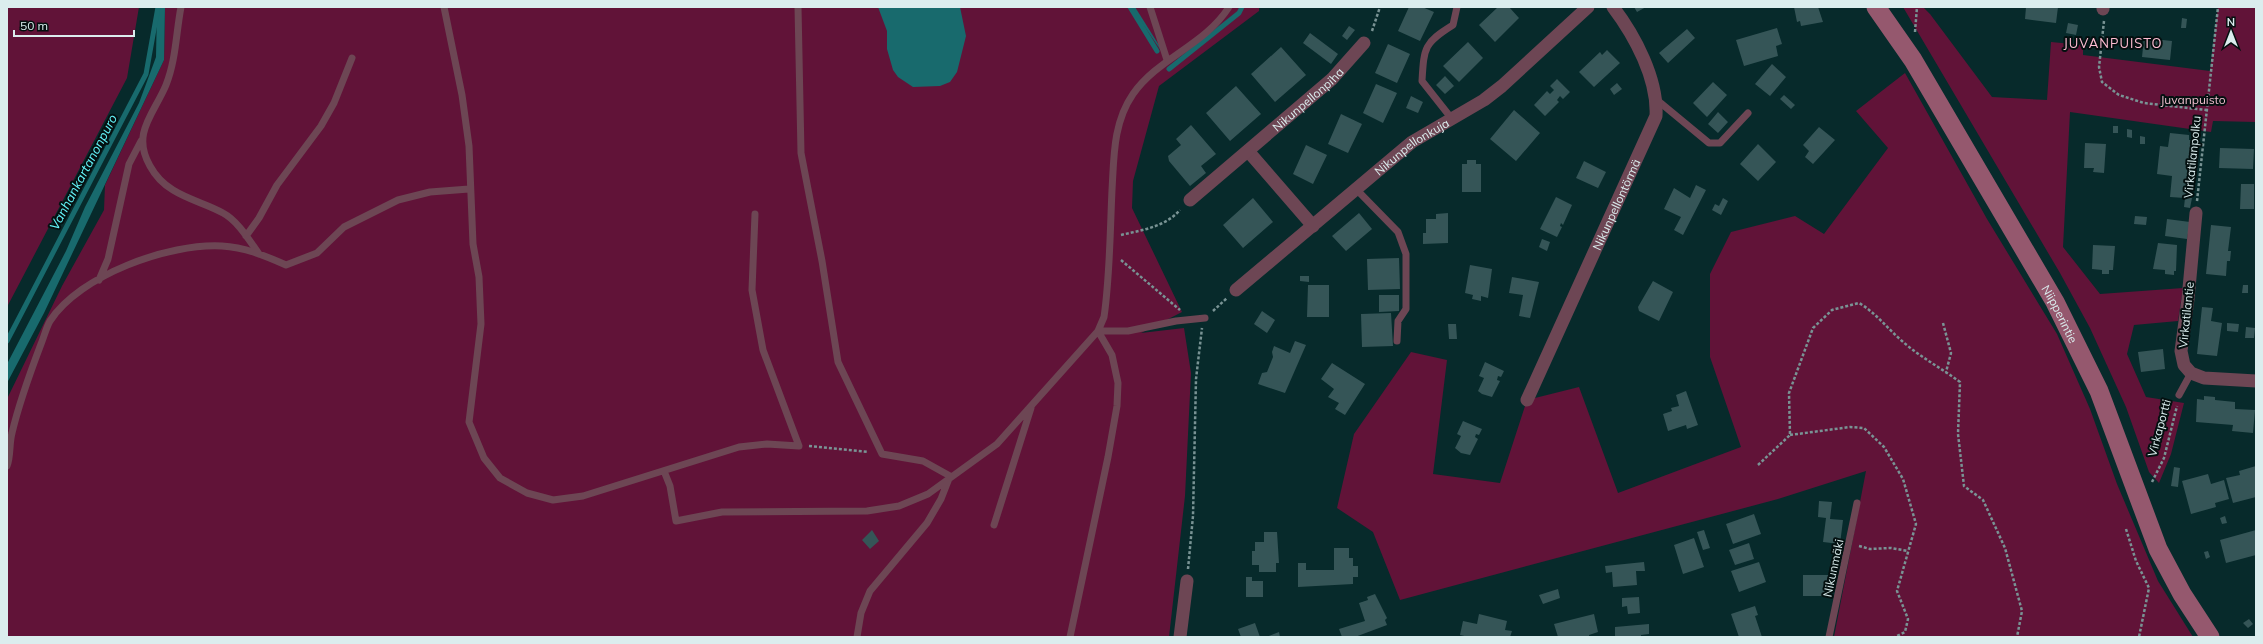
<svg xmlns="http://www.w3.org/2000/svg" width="2263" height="644" viewBox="0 0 2263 644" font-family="Mulish,sans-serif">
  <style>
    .green { fill: #611338 }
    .water { fill: #186a6d }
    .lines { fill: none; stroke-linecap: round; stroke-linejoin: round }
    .stream { stroke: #186a6d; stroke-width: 5 }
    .building { fill: #355557 }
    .path { stroke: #799394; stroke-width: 2.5; stroke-dasharray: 3 2; stroke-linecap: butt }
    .lane { stroke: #6d4654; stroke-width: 7 }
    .street { stroke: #6d4654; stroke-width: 13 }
    .secondary { stroke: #95586e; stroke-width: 19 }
    .labels { text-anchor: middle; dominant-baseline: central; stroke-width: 4; stroke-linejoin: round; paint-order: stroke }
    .street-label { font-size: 12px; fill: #dbedee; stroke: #041010 }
    .park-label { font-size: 12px; fill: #f0bece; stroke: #041010 }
    .neighbourhood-label { font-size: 13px; letter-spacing: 1px; fill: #ffbdd3; stroke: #041010 }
    .water-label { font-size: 13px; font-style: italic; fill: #63f4f9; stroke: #041010 }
  </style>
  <rect width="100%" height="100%" fill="#072a2b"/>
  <path class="green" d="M7,7H139L127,78L7,307Z
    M165,7H1259V11L1159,86L1133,181L1132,208L1182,312L1141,333L1184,328L1191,373L1185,496L1169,637H7V399L62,286L104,210L105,185L164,60Z
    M1903,7H1923L1930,14L1992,97L2047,100L2051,42L2083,45V55L2210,71L2218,7H2256V122L2213,121L2211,132L2070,112L2063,247L2100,294L2183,288L2178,321L2134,325L2127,354L2146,397L2184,403L2171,454L2159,483L2149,472L2126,407L2090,328L2060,273Z
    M1905,73L1987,219L2057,334L2090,409L2117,484L2158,581L2193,637H1834L1866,471L1778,499L1400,600L1373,532L1337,508L1354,434L1411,352L1447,360L1433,474L1500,483L1527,400L1579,387L1618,493L1741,447L1710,357V274L1731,232L1795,216L1824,234L1888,148L1856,111Z"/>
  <path class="water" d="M157,7H165L164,60L44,313L7,383V364L66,251L85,207L139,103L156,57Z
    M878,7H960L966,36L957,72L950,82L940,86L913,87L898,77L893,70L887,49V31Z
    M1131,7H1135L1162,50V52Z"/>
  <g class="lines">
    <path class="stream" d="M1130,7L1157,51
      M1169,69L1239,13L1242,7
      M7,341L146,74L158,7"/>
  </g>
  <path class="building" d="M1409,7H1422L1434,12L1420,41L1398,31Z
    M1498,7H1509L1519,18L1495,42L1479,25Z
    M1634,7H1646L1637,12Z
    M1794,7H1818L1823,22L1801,26L1800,21L1797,22Z
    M2026,7H2058L2056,23L2025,19Z
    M2182,18L2187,19L2186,28H2181Z
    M2068,23L2078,25L2076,35L2066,33Z
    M1349,26L1355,30L1347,40L1342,36Z
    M1777,28L1782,44L1776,46L1778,56L1744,66L1736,40Z
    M1687,29L1695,38L1668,63L1659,53Z
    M1310,33L1338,54L1331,64L1303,43Z
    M2144,38L2172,41L2170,60L2142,57Z
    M1468,42L1483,58L1459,82L1443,66Z
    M1388,44L1410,54L1397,83L1375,73Z
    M1281,47L1306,75L1275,102L1251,74Z
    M1607,50L1620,63L1594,87L1579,72L1600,52L1602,55Z
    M1772,64L1786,77L1770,96L1755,84Z
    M1445,76L1454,86L1445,94L1436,85Z
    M1557,79L1570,92L1563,99L1560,96L1557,100L1559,102L1545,116L1534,105L1547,91L1550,94L1554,90L1550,86Z
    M1713,82L1727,95L1707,117L1693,103Z
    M1617,83L1622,89L1614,95L1610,89Z
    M1376,84L1397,93L1383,123L1363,113Z
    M1236,86L1261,114L1230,141L1206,113Z
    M1784,95L1795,105L1791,109L1780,99Z
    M1411,96L1423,102L1418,113L1406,108Z
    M1514,110L1540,133L1516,161L1490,139Z
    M1718,112L1728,122L1718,133L1708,124Z
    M1341,114L1362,124L1348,153L1328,144Z
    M1191,125L1216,154L1201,166L1206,173L1190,186L1169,161L1168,156L1181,145L1176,139Z
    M2113,126H2118V133H2113Z
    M1819,127L1835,140L1813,164L1805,157L1809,151L1803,145Z
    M2127,129L2132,130V138L2127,137Z
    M2170,133L2189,135V140H2193L2187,198H2192L2190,208L2184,207L2185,198L2170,197L2172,176L2157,174L2160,146L2168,147Z
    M2140,136L2145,137V144H2140Z
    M2085,143L2106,144L2104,173L2093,172L2094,168H2084Z
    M1758,144L1776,162L1758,181L1740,164Z
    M1306,145L1327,155L1313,184L1293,174Z
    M2220,148L2254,149L2253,169L2219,168Z
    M1467,160H1476V164H1481V192H1462V164H1467Z
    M1584,161L1606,172L1598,188L1576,178Z
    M2241,184H2254V209H2240Z
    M1696,185L1706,190L1683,235L1674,230L1681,217L1664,209L1674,188L1690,198Z
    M1556,197L1572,205L1563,225L1561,223L1560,226L1562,227L1557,237L1540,229Z
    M1253,198L1273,222L1243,248L1223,225Z
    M1723,198L1728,201L1721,215L1712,210L1715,204L1719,206Z
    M1359,213L1372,229L1346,251L1332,236Z
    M1448,213V243L1423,244V233H1426V219H1436V214Z
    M2135,216L2147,217L2146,225L2134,224Z
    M2167,219L2190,222L2187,239L2165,236Z
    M2211,225L2231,227L2228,251H2231L2230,261H2227L2226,276L2206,274Z
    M1542,239L1550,242L1547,251L1539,247Z
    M2158,243L2177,245L2176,271H2174V275L2165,274V270L2153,269Z
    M2093,245L2115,246L2113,270H2109V274H2102V270L2092,269Z
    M1399,258L1400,289L1368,290L1367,259Z
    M1470,265L1492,269L1488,298L1481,296V301L1472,299L1473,295L1465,293Z
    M1300,276H1309V282L1300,281Z
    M1512,277L1539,282L1530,318L1519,316L1523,295L1509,293Z
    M1653,281L1673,292L1659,321L1639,311L1638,307Z
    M1308,285H1329V317H1307Z
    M2243,285H2248V293H2242Z
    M1379,295H1399V311L1379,312Z
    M2202,307L2213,308L2211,321L2222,323L2217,356L2197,354Z
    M1262,311L1275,320L1267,333L1254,324Z
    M1391,313L1393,346L1362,347L1361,314Z
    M2227,323L2239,324L2238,332L2227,331Z
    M1448,324H1456L1457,339H1449Z
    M2246,327L2255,328L2254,338H2245Z
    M1295,341L1306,345L1285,393L1258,384L1262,373L1267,372L1273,357L1272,352L1274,346L1290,353Z
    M2163,349L2165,369L2141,372L2138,352Z
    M1485,362L1504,371L1501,377L1498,376L1497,380L1500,381L1492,397L1482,394L1478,391L1484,378L1479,376Z
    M1332,363L1365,384L1345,415L1335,409L1339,403L1328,397L1334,389L1321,379Z
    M1686,391L1698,425L1687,429L1686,425L1668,431L1663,414L1672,411L1671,408L1679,406L1676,395Z
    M2204,396L2215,397V400L2235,402V409L2255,410L2253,433L2232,431L2233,425L2196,422L2197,399L2204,400Z
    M1463,421L1482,429L1479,435L1476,434L1475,437L1478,439L1470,455L1461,453L1455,448L1461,436L1457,434Z
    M2256,466V497L2233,503L2226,478L2240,475L2239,471Z
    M2174,467L2180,468L2178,487L2171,486Z
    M2208,474L2211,484L2224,480L2229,499L2215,503L2216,507L2191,514L2182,481Z
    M1819,501L1832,502L1830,519L1843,520L1840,544L1823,542L1826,518L1818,517Z
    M1754,514L1761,534L1733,544L1726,524Z
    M2225,516L2227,523L2222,524L2220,518Z
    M872,530L879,541L870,549L862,540Z
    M1704,530L1710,548L1703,550L1697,532Z
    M2256,530V555L2226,563L2220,540Z
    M1264,532H1277L1279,563H1276V572H1259V565H1252V551H1255V542H1264Z
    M1694,538L1704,567L1683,574L1674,545Z
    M1749,543L1754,559L1735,565L1729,550Z
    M1334,548H1349V558H1353V566H1358V577H1353V584L1298,587V563H1306V570H1334Z
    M2208,551L2210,557L2206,559L2204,552Z
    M1644,562L1645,571H1636L1637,585L1613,587L1612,572L1606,573L1605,566Z
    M1759,562L1766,582L1739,592L1731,571Z
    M1803,575H1828V596H1803Z
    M1246,577H1252V581H1263V597H1246Z
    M1558,589L1560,598L1543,604L1539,595Z
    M1375,594L1387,618L1385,620L1387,625L1355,637H1342L1339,629L1365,621L1359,603L1368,600L1367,597Z
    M1639,597L1640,613L1628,614L1627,606L1622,607V598Z
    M1755,606L1758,615L1755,616L1762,637H1739L1731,614Z
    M1479,614L1507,621L1505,630L1512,631L1510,637H1469L1460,635L1463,621L1477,624Z
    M1594,614L1598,632L1589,635V637H1558L1554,624Z
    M2249,619L2253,624L2248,628L2243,623Z
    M1255,623L1260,637H1241L1238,629Z
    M1649,624V634L1641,635V637H1615V627Z
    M1279,632L1280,637H1266Z"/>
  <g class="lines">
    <path class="path" d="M2104,21L2099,67L2102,82L2119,95L2144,103L2206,110
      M1372,31L1380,7
      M1915,32L1917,7
      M2197,201L2218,7
      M1121,235C1142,230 1165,227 1180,210
      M1121,260L1180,310
      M1213,311L1227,298
      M1943,323L1951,353L1946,372
      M1790,435L1850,427L1864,428L1884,447L1903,479L1916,524L1897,591L1908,619L1905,632L1895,637
      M809,446L868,452
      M1758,465L1790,435L1789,393L1813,328L1832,310L1859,303C1876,313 1887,328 1902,341C1920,357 1941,368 1960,382L1958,434L1964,486L1983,500L2005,548L2022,611L2017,637
      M2152,482L2164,458L2177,406
      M2126,529L2136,561L2149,588L2139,637
      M1859,546L1870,549L1891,548L1908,551
      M1188,569L1193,516L1196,379L1202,328"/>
    <path class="lane" d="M181,7C176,33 176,60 166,85C154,114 131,133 150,166C156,177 163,184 173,190C189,200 207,204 223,213C238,221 249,240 259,254
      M444,7L462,95L469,146L473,244L479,277L481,324L469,422L484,458L500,478L527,493L553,500L583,496L739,447L767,444L799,446L763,350L752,290L755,214
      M798,7L801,153L822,261L838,362L882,454L923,461L950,476
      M1150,7L1167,60
      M1657,100L1709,143H1720L1748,113
      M1452,119L1422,81C1424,47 1424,43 1453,25L1457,7
      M1356,189L1398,232L1406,254V309L1398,321L1397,341
      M246,236L259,218L277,185L321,126L334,103L352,58
      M99,280L108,259L129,164L141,141
      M1098,331H1128L1176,321L1205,318
      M2179,395L2191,373
      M7,466C11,456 9,444 12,433C19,403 30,373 41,344C44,337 46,328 50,321C80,275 169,243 222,246C244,247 266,256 286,265L317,253L344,227L398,200L430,192L469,189
      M664,471L670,486L676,521L722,512L867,511L899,506L928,494L997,444L1098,331L1104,317C1110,276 1110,232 1112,190C1114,157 1113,123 1133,94C1158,58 1205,45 1229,7
      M994,525L1031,408
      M857,637L861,613L870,591L927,523L941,499L950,476
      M1070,637L1108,457L1117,406L1118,383L1112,355L1098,331
      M1829,637L1857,503"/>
    <g class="street">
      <path d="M2103,9V7"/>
      <path d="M1248,151L1313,226"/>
      <path id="s1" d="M1190,200L1332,79L1364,43"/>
      <path d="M2196,213L2188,299L2181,351L2184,365L2191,373L2204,378L2256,381"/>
      <path id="s2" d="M1236,290L1412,142L1484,100L1502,86L1588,7"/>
      <path id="s3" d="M1527,400L1656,116C1658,79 1635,36 1613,7"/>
      <path d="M1180,637L1187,581"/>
    </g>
    <path class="secondary" id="s4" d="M1876,7L1913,60L2055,302L2099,391L2158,549L2182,594L2210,637"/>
  </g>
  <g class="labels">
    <g class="street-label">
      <text stroke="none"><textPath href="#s1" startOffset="155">Nikunpellonpiha</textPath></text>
      <text stroke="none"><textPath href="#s2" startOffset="227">Nikunpellonkuja</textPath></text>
      <text transform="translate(2192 157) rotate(-84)">Virkatilanpolku</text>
      <text stroke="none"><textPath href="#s3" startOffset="215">Nikunpellontörmä</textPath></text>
      <text stroke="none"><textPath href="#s4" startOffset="358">Niipperintie</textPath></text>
      <text transform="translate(2186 315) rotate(-84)">Virkatilantie</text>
      <text transform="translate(2159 428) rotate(-75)">Virkaportti</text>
      <text transform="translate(1833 568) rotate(-78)">Nikunmäki</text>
    </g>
    <g class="park-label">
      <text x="2193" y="99">Juvanpuisto</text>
    </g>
    <g class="neighbourhood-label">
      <text x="2113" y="43">JUVANPUISTO</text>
    </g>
    <g class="water-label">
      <text transform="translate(83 172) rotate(-62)">Vanhankartanonpuro</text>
    </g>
  </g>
  <rect width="2263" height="644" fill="none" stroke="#dbedee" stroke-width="16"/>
  <g transform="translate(2231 32)" stroke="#041010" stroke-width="3" paint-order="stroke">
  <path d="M0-3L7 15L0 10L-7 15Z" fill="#dbedee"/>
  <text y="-6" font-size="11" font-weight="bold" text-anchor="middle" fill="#dbedee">N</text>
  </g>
  <path d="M14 30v6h120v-6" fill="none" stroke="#dbedee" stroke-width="2"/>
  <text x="20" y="30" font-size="12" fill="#dbedee" stroke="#041010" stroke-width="3" paint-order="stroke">50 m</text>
</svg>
